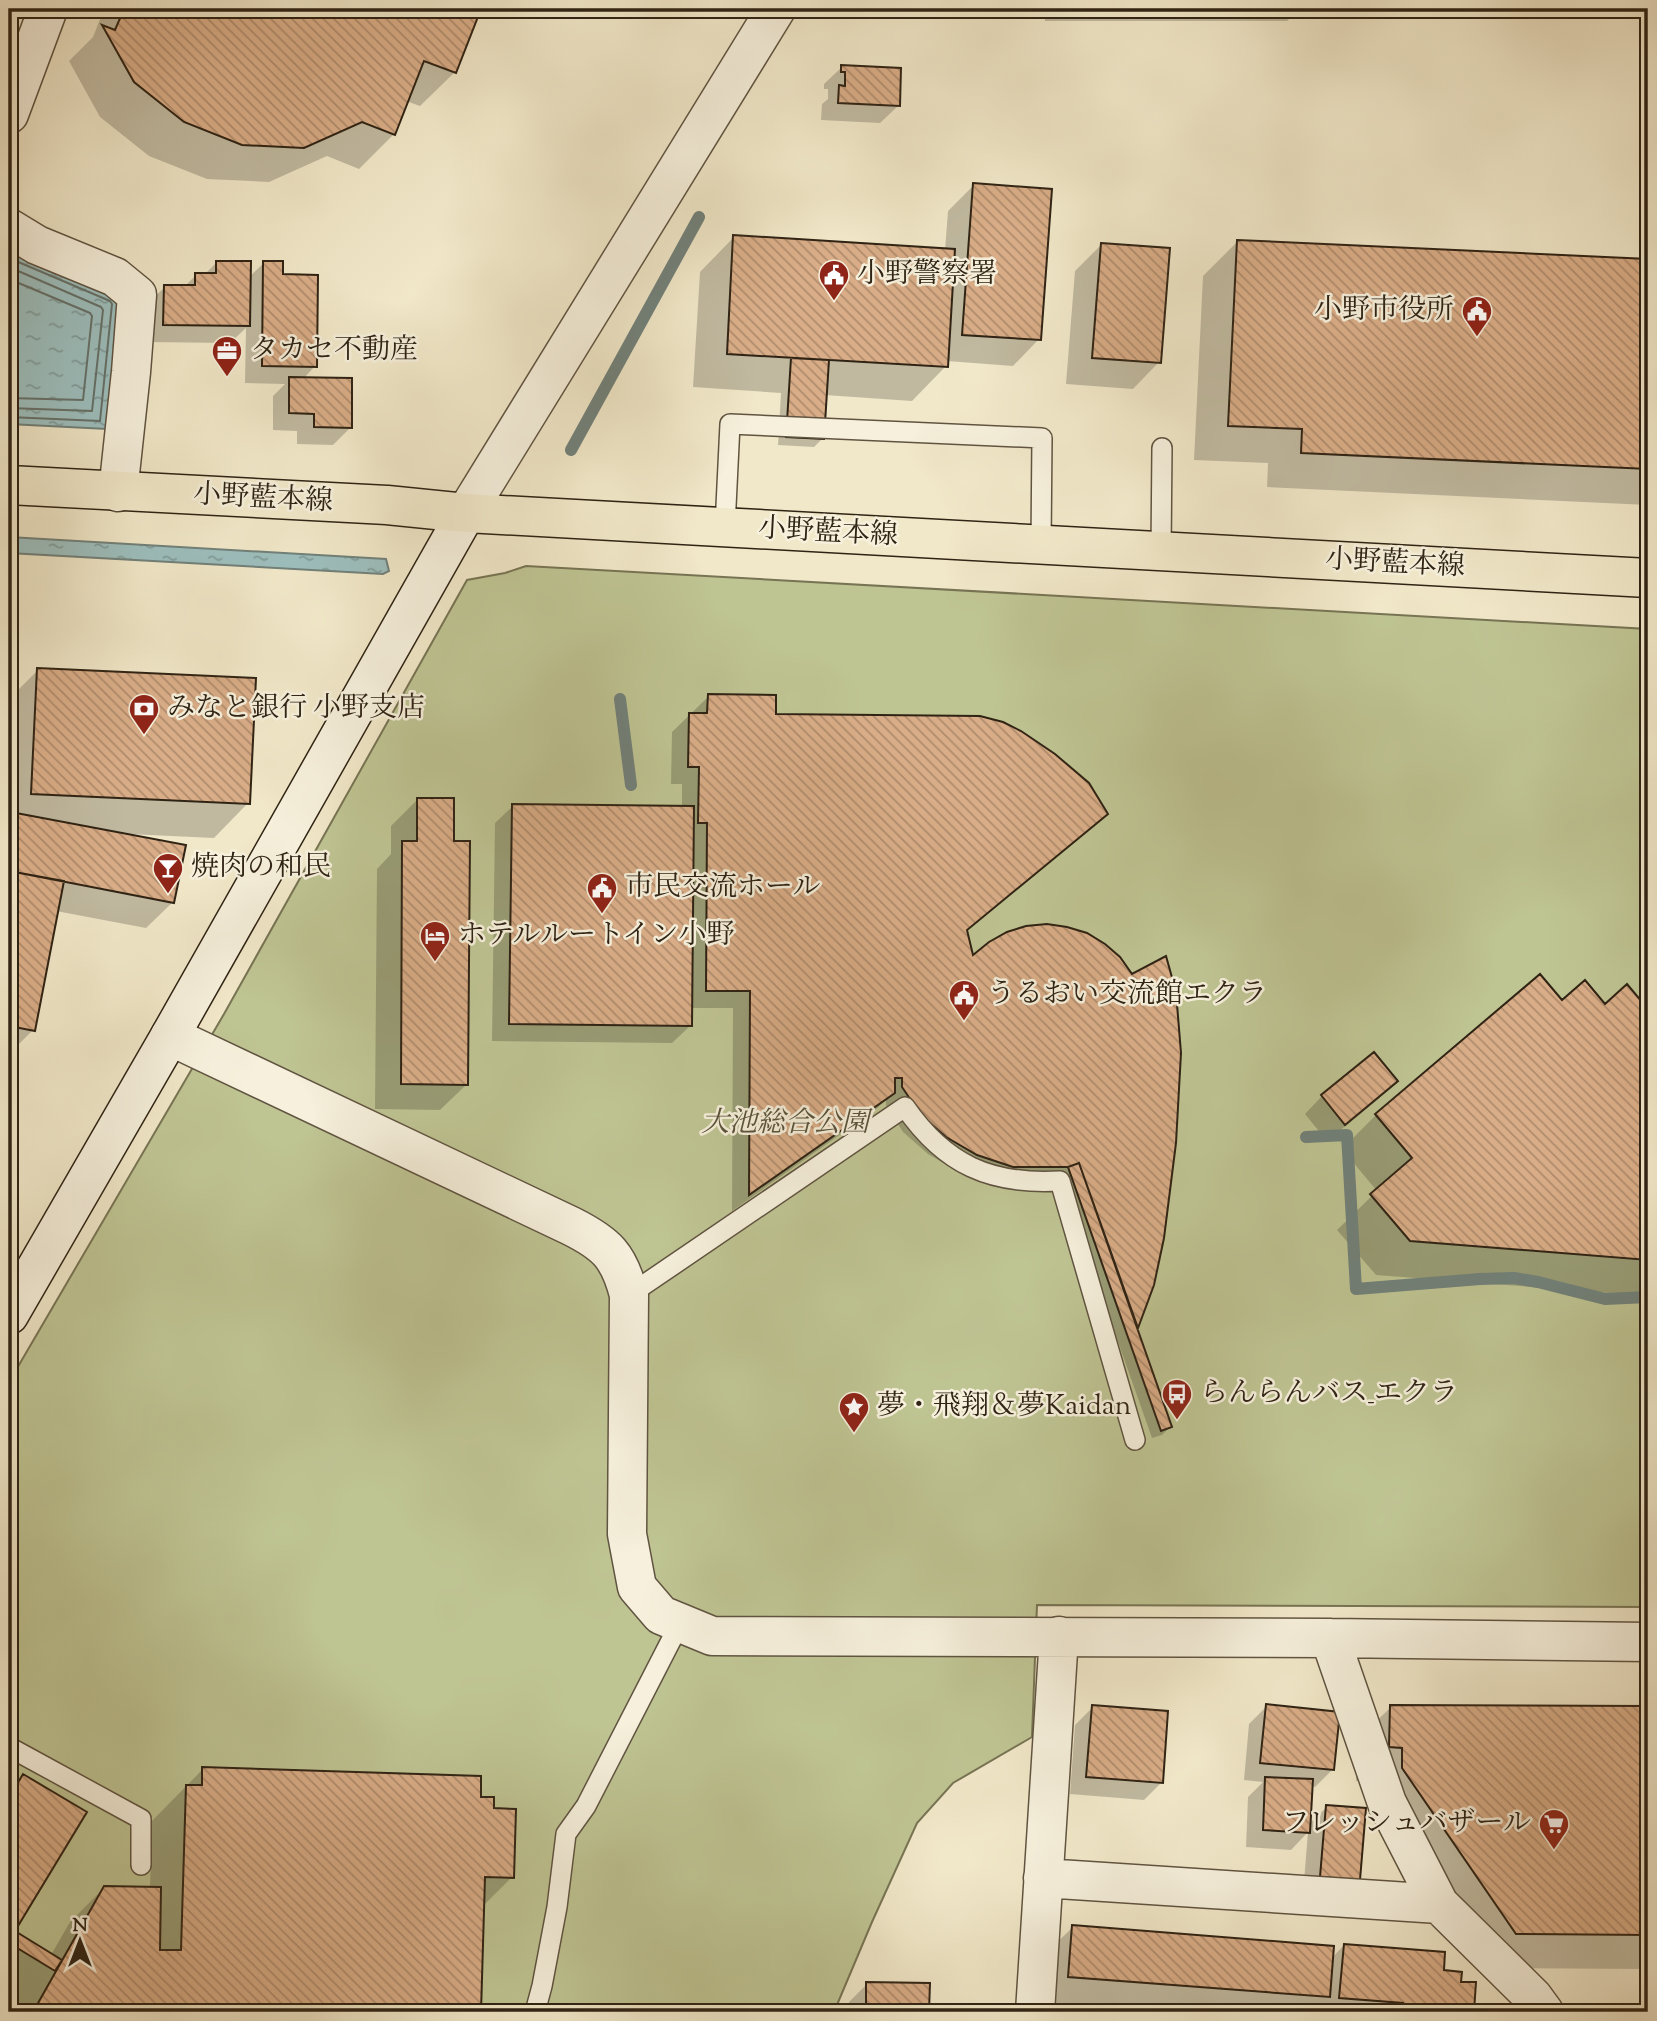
<svg xmlns="http://www.w3.org/2000/svg" width="1657" height="2021" viewBox="0 0 1657 2021" font-family="'Sorts Mill Goudy','Noto Serif JP',serif">
  <style>
    .green { fill: #bfc493; stroke: #777454; stroke-width: 2 }
    .water { fill: url(#water-ripples); stroke: #71817a; stroke-width: 2 }
    .shadow { fill: #0003 }
    .lines { fill: none; stroke-linecap: round; stroke-linejoin: round }
    .shore { stroke: #667169; stroke-width: 2 }
    .stream { stroke: #71817a; stroke-width: 12 }
    .building { fill: url(#building-back-hatch); stroke: #2f2314; stroke-width: 2 }
    .lane-casing { stroke: #605441; stroke-width: 22 }
    .street-casing { stroke: #605441; stroke-width: 41 }
    .secondary-casing { stroke: #2f2314; stroke-width: 41 }
    .primary-casing { stroke: #2f2314; stroke-width: 41 }
    .lane { stroke: #f6f0dc; stroke-width: 19 }
    .street { stroke: #f6f0dc; stroke-width: 38 }
    .secondary { stroke: #f6f0dc; stroke-width: 38 }
    .primary { stroke: #f1e8c9; stroke-width: 38 }
    .labels { text-anchor: middle; dominant-baseline: central; stroke-width: 5; stroke-linejoin: round; paint-order: stroke }
    .poi-label { font-size: 28px; fill: #2f2314; stroke: #f6f0dc; text-anchor: start }
    .street-label { font-size: 28px; fill: #2f2314; stroke: #f6f0dc }
    .park-label { font-size: 28px; font-style: italic; fill: #5a533a; stroke: #f6f0dc }
  </style>
  <defs>
    <pattern id="water-ripples" width="26" height="14" patternUnits="userSpaceOnUse" patternTransform="scale(1.75)"><rect width="26" height="14" fill="#9dbfbe"/><path d="M2 4q2-2 4 0t4 0M15 11q2-2 4 0t4 0" fill="none" stroke="#809b99"/></pattern>
    <pattern id="building-back-hatch" width="6" height="6" patternUnits="userSpaceOnUse" patternTransform="scale(1.75)"><rect width="6" height="6" fill="#d9ad87"/><path d="M-1 5l2 2M0 0l6 6M5-1l2 2" fill="none" stroke="#b08c6d"/></pattern>
  </defs>
  <rect width="100%" height="100%" fill="#f1e8c9"/>
  <filter id="stains"><feTurbulence type="fractalNoise" baseFrequency=".00286" numOctaves="4"/><feColorMatrix values="0 0 0 0 .2 0 0 0 0 .09 0 0 0 0 .02 0 0 0 .5 -.17"/></filter>
  <radialGradient id="worn" r=".72"><stop offset=".6" stop-color="#630" stop-opacity="0"/><stop offset="1" stop-color="#630" stop-opacity=".3"/></radialGradient>
  <path class="green" d="M526,566L1648,629V1607L1037,1605L1032,1737L953,1783L917,1823L872,1922L834,2012H9V1382L224,1014L467,580L505,573Z"/>
  <path class="water" d="M9,250L120,297L107,429L9,424Z
    M9,537L386,559L389,571L383,574L9,553Z"/>
  <path class="shadow" d="M104,9H479L455,72L420,106L406,101L394,134L359,169L327,156L269,182L207,179L149,156L100,117L69,61L93,37Z
    M965,9H1038L1034,13H965Z
    M1045,9H1300L1287,21H1045Z
    M842,67L898,106L880,123L821,120L822,104L828,99V89H824V84Z
    M974,185L1039,339L1013,366L947,361L946,366L912,401L825,395L823,438L814,447L778,445L781,393L693,387L700,272L734,237L945,250L948,211Z
    M1237,242L1648,261V505L1267,487L1268,463L1194,460L1203,276Z
    M1101,245L1159,362L1133,389L1066,384L1075,271Z
    M216,263L249,277L264,263L281,276L315,366L303,379L351,427L333,445L297,444V431L273,430V396L285,384L245,383L246,328L230,343L146,342L147,304L165,287H184L196,275H204Z
    M38,670L248,803L214,838L128,834V836L173,902L146,928L56,911L33,1030L9,1054V699Z
    M709,696L1106,814L1088,831L966,932L973,958L1152,1284L1136,1327L1170,1427L1162,1435L1152,1438L1061,1180L994,1184L959,1172L928,1154L903,1132L886,1105V1100L875,1110L732,1211L733,1008H690V1026L672,1043L492,1041L495,823L513,806L682,808V784H671L672,732Z
    M417,800L452,843L467,1084L440,1110L375,1109L377,869L391,854V826Z
    M1627,987L1648,1012V1296L1376,1275L1337,1230L1377,1191L1342,1149L1376,1115L1562,1003L1604,1006Z
    M1374,1054L1395,1081L1378,1099L1327,1141L1305,1114L1322,1096Z
    M1267,1706L1333,1769L1315,1787L1311,1786L1309,1824L1327,1807L1358,1879L1303,1894L1308,1832L1291,1850L1246,1847L1248,1797L1263,1782L1244,1780L1249,1724Z
    M1093,1707L1161,1783L1144,1800L1070,1794L1075,1725Z
    M1391,1707L1648,1708V1969L1482,1968L1368,1782L1356,1781V1741Z
    M203,1769L479,1798L492,1810L512,1877L482,1907L479,2012H19L23,2006L9,1998V1791L23,1776L12,1932L51,1955L70,1922L105,1887L150,1888L152,1821Z
    M1073,1927L1331,1959L1344,1945L1442,1972L1460,1983L1474,1984L1472,2012H1315V2010L1312,2012H1165L1043,2003L1046,1953Z
    M867,1984L928,1985L927,2012H849V2002Z"/>
  <g class="lines">
    <path class="shore" d="M9,258L110,301L112,304L100,421L9,417
      M9,267L101,307L103,310L92,411L9,408
      M9,279L90,313L92,316L83,400L9,398"/>
    <path class="stream" d="M571,450L699,217
      M620,699L631,785
      M1306,1137L1347,1135L1356,1289L1480,1279L1514,1278L1538,1282L1605,1299L1648,1297"/>
  </g>
  <path class="building" d="M124,9H481L456,73L424,61L395,135L362,122L304,148L242,145L184,122L134,82L102,25L115,30Z
    M841,65L901,68L900,106L838,103L839,85L845,86V72H841Z
    M973,183L1052,189L1041,340L962,335Z
    M733,235L955,249L948,367L727,354Z
    M1237,240L1648,259V469L1301,453L1302,429L1228,426Z
    M1101,243L1170,248L1161,363L1092,358Z
    M216,261H251L250,326L163,325L164,285H195V273H216Z
    M263,261H283V274L318,275L317,367L262,366Z
    M791,358L829,360L824,439L786,437Z
    M289,377L352,378V428L314,427V414L289,413Z
    M37,668L256,678L250,804L31,794Z
    M708,694L776,695V714L980,716L1003,722L1021,731L1055,754L1089,783L1108,814L967,930L973,955L989,942L1007,932L1026,926L1047,924L1067,927L1087,933L1105,944L1120,957L1132,974L1166,956L1176,992L1181,1053L1176,1143L1164,1238L1154,1285L1138,1328L1079,1163L1068,1167H1013L977,1155L946,1137L921,1115L902,1087V1078H895V1093L749,1195L750,991H706L707,823H698L699,767H688L689,713H707Z
    M417,798H454V841H470L468,1085L401,1084L402,841H417Z
    M512,804L694,806L692,1026L509,1024Z
    M16,813L186,845L174,903L9,871V850Z
    M9,871L64,881L35,1031L9,1026Z
    M1540,974L1562,1000L1585,980L1605,1004L1627,984L1648,1009V1260L1410,1241L1370,1194L1412,1158L1375,1114Z
    M1374,1052L1398,1081L1345,1125L1321,1095Z
    M1079,1163L1172,1427L1161,1431L1068,1167Z
    M1266,1704L1340,1712L1334,1770L1260,1763Z
    M1092,1705L1168,1711L1163,1783L1086,1777Z
    M1390,1705L1648,1706V1935L1516,1934L1402,1768V1748L1389,1747Z
    M202,1767L481,1776V1797H494V1808L516,1809L514,1878L485,1877L481,2012H33L104,1886L161,1887L160,1950H181L186,1785H202Z
    M23,1774L87,1812L15,1931L62,1960L55,1971L9,1943V1798Z
    M1265,1777L1313,1779L1310,1833L1263,1830Z
    M1326,1805L1366,1808L1360,1880L1320,1877Z
    M1072,1925L1334,1946L1330,1997L1068,1977Z
    M1344,1944L1445,1952L1444,1970L1462,1972L1461,1982H1476L1474,2012H1402L1403,2003L1339,1998Z
    M866,1982L930,1983L929,2012H866Z"/>
  <g class="lines">
    <g class="lane-casing">
      <path id="lane" d="M725,527L730,424L1042,438L1041,545
        M1161,551L1162,448
        M629,1295L905,1107C945,1165 991,1185 1060,1181L1135,1440
        M9,1747L141,1819V1865
        M535,2012L542,1986L557,1907L566,1834L586,1806L680,1623"/>
    </g>
    <g class="street-casing">
      <path id="street" d="M9,114L48,9
        M9,228L37,245L115,277L137,295L131,372L118,492
        M466,513L776,9
        M170,1036L571,1226C607,1244 619,1256 629,1295L627,1534L637,1587L661,1615L712,1636L1330,1638L1648,1642
        M1330,1638L1387,1803L1439,1904L1533,1997L1544,2012
        M1043,1878L1439,1904
        M1035,2012L1059,1636"/>
    </g>
    <g class="secondary-casing">
      <path id="secondary" d="M9,1315L170,1036L466,513"/>
    </g>
    <g class="primary-casing">
      <path id="primary" d="M9,485L387,505L466,513L1648,578"/>
    </g>
    <use href="#lane" class="lane"/>
    <use href="#street" class="street"/>
    <use href="#secondary" class="secondary"/>
    <use href="#primary" class="primary"/>
  </g>
  <defs>
    <g id="civic-pin" transform="scale(1.575)"><path d="M0 17L-7.5 6A9.5 9.5 0 1 1 7.5 6Z" fill="#8f2418" stroke="#f6f0dc"/><path d="M-.6-6.5H3V-4.5H.6V-3L4-1V1h2V6H-6V1h2V-1L-.6-3ZM-1.2 2.5V6h2.4V2.5Z" fill="#fff"/></g>
    <g id="office-pin" transform="scale(1.575)"><path d="M0 17L-7.5 6A9.5 9.5 0 1 1 7.5 6Z" fill="#8f2418" stroke="#f6f0dc"/><path d="M-6-3h4V-5.5h4V-3h4V5H-6ZM-1-4.5V-3h2v-1.5ZM-6 0V1H6V0Z" fill="#fff"/></g>
    <g id="bank-pin" transform="scale(1.575)"><path d="M0 17L-7.5 6A9.5 9.5 0 1 1 7.5 6Z" fill="#8f2418" stroke="#f6f0dc"/><path d="M-6-4H6V4H-6ZM0-2.3a2.3 2.3 0 1 0 0 4.6a2.3 2.3 0 1 0 0-4.6Z" fill="#fff"/></g>
    <g id="bar-pin" transform="scale(1.575)"><path d="M0 17L-7.5 6A9.5 9.5 0 1 1 7.5 6Z" fill="#8f2418" stroke="#f6f0dc"/><path d="M-6-5H6L.8 .8V4.5H3.5V6h-7V4.5H-.8V.8Z" fill="#fff"/></g>
    <g id="hotel-pin" transform="scale(1.575)"><path d="M0 17L-7.5 6A9.5 9.5 0 1 1 7.5 6Z" fill="#8f2418" stroke="#f6f0dc"/><path d="M-6-4.5h1.5V1H6V5H4.5V3h-9V5H-6ZM-4 0a1.8 1.8 0 1 1 3.6 0ZM.5 0V-2.5h3Q6-2.5 6 0Z" fill="#fff"/></g>
    <g id="bus-pin" transform="scale(1.575)"><path d="M0 17L-7.5 6A9.5 9.5 0 1 1 7.5 6Z" fill="#8f2418" stroke="#f6f0dc"/><path d="M-5-6H5V4H4V6H2V4H-2V6H-4V4H-5ZM-3.5-4V0h7V-4ZM-3.5 1.2v1.5H-2V1.2ZM2 1.2v1.5H3.5V1.2Z" fill="#fff"/></g>
    <g id="sight-pin" transform="scale(1.575)"><path d="M0 17L-7.5 6A9.5 9.5 0 1 1 7.5 6Z" fill="#8f2418" stroke="#f6f0dc"/><path d="M0-6L1.8-2.2L6-1.7L2.9 1.2L3.7 5.4L0 3.3L-3.7 5.4L-2.9 1.2L-6-1.7L-1.8-2.2Z" fill="#fff"/></g>
    <g id="supermarket-pin" transform="scale(1.575)"><path d="M0 17L-7.5 6A9.5 9.5 0 1 1 7.5 6Z" fill="#8f2418" stroke="#f6f0dc"/><path d="M-6-5.5h2.5l.6 2H6L4.5 2H-2.5L-4.4-4H-6ZM-1.5 3.2a1.3 1.3 0 1 0 .1 0ZM3 3.2a1.3 1.3 0 1 0 .1 0Z" fill="#fff"/></g>
  </defs>
  <g fill-rule="evenodd">
    <use href="#civic-pin" x="834" y="275"/>
    <use href="#civic-pin" x="1477" y="311"/>
    <use href="#office-pin" x="227" y="351"/>
    <use href="#bank-pin" x="144" y="709"/>
    <use href="#bar-pin" x="168" y="868"/>
    <use href="#civic-pin" x="602" y="888"/>
    <use href="#hotel-pin" x="435" y="936"/>
    <use href="#civic-pin" x="964" y="995"/>
    <use href="#bus-pin" x="1177" y="1394"/>
    <use href="#sight-pin" x="854" y="1407"/>
    <use href="#supermarket-pin" x="1554" y="1824"/>
  </g>
  <g class="labels">
    <g class="poi-label">
      <text x="857" y="275">小野警察署</text>
      <text x="1454" y="311" text-anchor="end">小野市役所</text>
      <text x="250" y="351">タカセ不動産</text>
      <text x="167" y="709">みなと銀行 小野支店</text>
      <text x="191" y="868">焼肉の和民</text>
      <text x="625" y="888">市民交流ホール</text>
      <text x="458" y="936">ホテルルートイン小野</text>
      <text x="987" y="995">うるおい交流館エクラ</text>
      <text x="1200" y="1394">らんらんバス_エクラ</text>
      <text x="877" y="1407">夢・飛翔＆夢Kaidan</text>
      <text x="1531" y="1824" text-anchor="end">フレッシュバザール</text>
    </g>
    <g class="street-label">
      <text transform="translate(263 499) rotate(3)">小野藍本線</text>
      <text transform="translate(828 533) rotate(3)">小野藍本線</text>
      <text transform="translate(1395 564) rotate(3)">小野藍本線</text>
    </g>
    <g class="park-label">
      <text x="785" y="1124">大池総合公園</text>
    </g>
  </g>
  <rect width="1657" height="2021" fill="none" stroke="#f1e8c9" stroke-width="35"/>
  <rect x="10" y="10" width="1636" height="2000" fill="none" stroke="#2f2314" stroke-width="3.5"/>
  <rect x="18" y="18" width="1622" height="1986" fill="none" stroke="#2f2314" stroke-width="2"/>
  <g transform="translate(80 1941)" stroke="#f6f0dc" stroke-width="5" paint-order="stroke">
  <path d="M0-5L12 26L0 18L-12 26Z" fill="#2f2314"/>
  <text y="-10" font-size="19" font-weight="bold" text-anchor="middle" fill="#2f2314">N</text>
  </g>
  <rect width="100%" height="100%" filter="url(#stains)"/>
  <rect width="100%" height="100%" fill="url(#worn)"/>
</svg>
